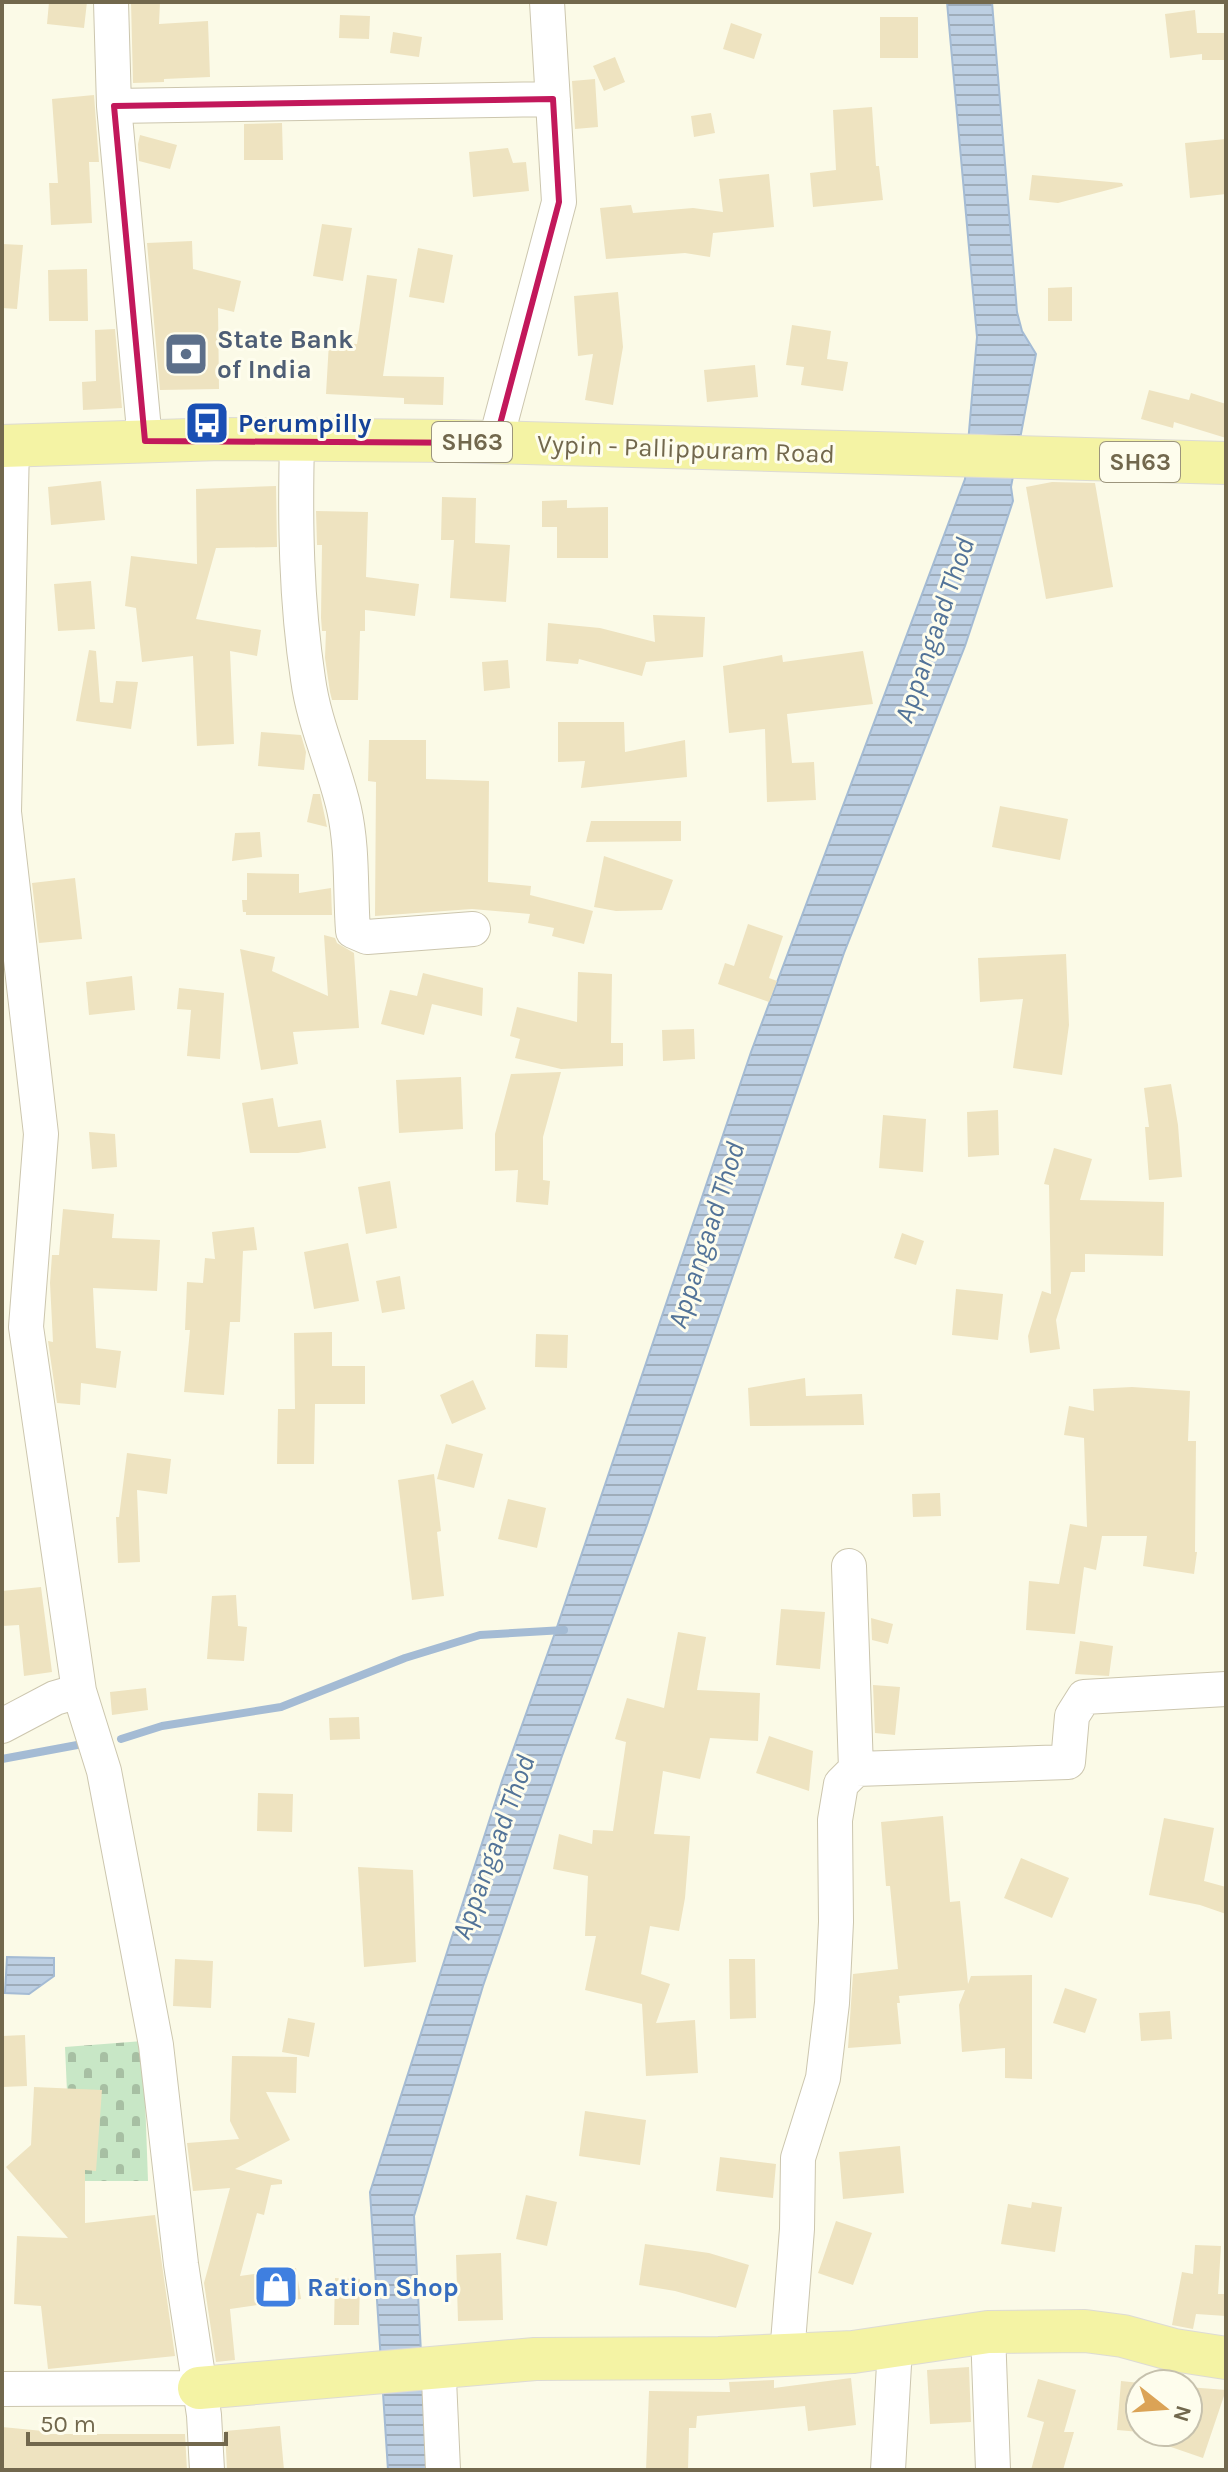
<svg xmlns="http://www.w3.org/2000/svg" width="1228" height="2472" viewBox="0 0 1228 2472" font-family="Karla,sans-serif">
  <style>
    .cemetery { fill: url(#cemetery-stones) }
    .water { fill: url(#water-rules); stroke: #a4bbd4; stroke-width: 2 }
    .lines { fill: none; stroke-linecap: round; stroke-linejoin: round }
    .stream { stroke: #a4bbd4; stroke-width: 8 }
    .building { fill: #eee3c0 }
    .minor-casing { stroke: #ccc6ae; stroke-width: 36 }
    .major-casing { stroke: #dddbd4; stroke-width: 44 }
    .minor { stroke: #fff; stroke-width: 34 }
    .major { stroke: #f4f3a4; stroke-width: 42 }
    .marked { fill: none; stroke: #c2185b; stroke-width: 6; stroke-linejoin: round }
    .labels { text-anchor: middle; dominant-baseline: central; stroke-width: 6; stroke-linejoin: round; paint-order: stroke }
    .shield { fill: #fefded; stroke: #9c957d; stroke-width: 2 }
    .shield-label { font-size: 24px; font-weight: bold; fill: #72684d }
    .service-label { font-size: 26px; font-weight: bold; fill: #4e5e75; stroke: #fefded; text-anchor: start }
    .transit-label { font-size: 26px; font-weight: bold; fill: #164399; stroke: #fefded; text-anchor: start }
    .street-label { font-size: 26px; fill: #72684d; stroke: #fefded }
    .shop-label { font-size: 26px; font-weight: bold; fill: #366cbe; stroke: #fefded; text-anchor: start }
    .water-label { font-size: 28px; font-style: italic; fill: #527398; stroke: #fefded }
  </style>
  <defs>
    <pattern id="cemetery-stones" width="16" height="16" patternUnits="userSpaceOnUse" patternTransform="scale(2)"><rect width="16" height="16" fill="#c8e7c6"/><path d="M2 7V4a2 2 0 0 1 4 0v3zM10 15v-3a2 2 0 0 1 4 0v3z" fill="#a7bfa3"/></pattern>
    <pattern id="water-rules" width="6" height="5" patternUnits="userSpaceOnUse" patternTransform="scale(2)"><rect width="6" height="5" fill="#bdcfe3"/><path d="M0 2.5h6" fill="none" stroke="#9eacba"/></pattern>
  </defs>
  <rect width="100%" height="100%" fill="#fbfae7"/>
  <path class="cemetery" d="M143,2041L148,2181H71L65,2047Z"/>
  <path class="water" d="M947,2H992L1017,312L1022,331L1036,354L1011,487L1013,501L965,646L844,953L647,1525L562,1756L483,1986L414,2216L421,2353L430,2470H388L370,2192L502,1781L556,1630L751,1052L965,479L977,337Z
    M7,1957L54,1958V1976L29,1994L5,1993Z"/>
  <g class="lines">
    <path class="stream" d="M121,1739L162,1726L281,1707L405,1658L480,1635L564,1630
      M2,1759L88,1743"/>
  </g>
  <path class="building" d="M49,2H87L84,28L47,24Z
    M131,2H160L159,24L208,21L210,77L164,79V82L133,83Z
    M1195,10L1197,33H1226V60H1202V54L1170,58L1165,14Z
    M340,15L370,16L369,39L339,38Z
    M880,17H918V58H880Z
    M731,23L762,34L754,59L723,49Z
    M393,32L422,37L419,57L390,53Z
    M615,57L625,82L604,91L593,66Z
    M595,79L598,127L575,129L572,81Z
    M94,95L99,162H89L92,223L51,225L49,183H58L52,99Z
    M872,107L876,166H879L883,200L813,207L810,173L836,170L833,110Z
    M711,113L715,133L694,137L691,116Z
    M282,123L283,160H244V124Z
    M140,135L177,145L170,169L139,161L138,144Z
    M1226,139V194L1190,198L1185,143Z
    M508,148L513,163L526,162L529,191L473,197L469,152Z
    M769,174L774,227L713,233L710,257L685,253L606,259L600,208L631,205L633,213L693,208L723,212L719,179Z
    M1032,175L1122,183L1123,186L1058,203L1029,200Z
    M322,224L352,228L343,281L313,276Z
    M192,241L193,269L241,281L234,312L218,308L219,389L160,390L147,243Z
    M2,244L23,245L17,309L2,308Z
    M418,248L453,255L444,303L409,297Z
    M87,269L88,321H49L48,270Z
    M367,275L397,279L383,376L444,377L443,405L404,404V398L326,394L329,342L357,344Z
    M1072,287V321H1048V288Z
    M618,292L623,347L613,405L585,400L593,354L578,356L574,296Z
    M792,325L831,331L827,359L848,362L843,391L801,385L804,367L786,365Z
    M115,329L122,408L83,410L82,382L96,381L95,330Z
    M755,365L758,397L707,402L704,370Z
    M1149,390L1189,400L1191,393L1226,404V438L1174,422L1173,428L1141,419Z
    M101,481L105,520L51,525L48,487Z
    M1052,482L1095,483L1113,587L1046,599L1026,487Z
    M276,486L277,547L216,548L196,619L261,630L257,656L230,651L234,744L197,746L193,656L142,662L136,608L125,606L131,556L197,564L196,489Z
    M442,497L476,498L475,543L510,545L506,602L450,598L454,540H441Z
    M567,500V508L608,507V558H557V527H542V501Z
    M316,511L368,512L366,577L419,584L415,616L365,610V631H360L358,700H332L330,692L325,658L326,631H322L321,618L322,545H317Z
    M91,581L95,629L58,631L54,584Z
    M653,615L705,617L703,657L646,662L642,676L579,659L578,664L546,661L548,623L600,628L655,642Z
    M89,650L96,651L100,702L113,703L116,681L138,682L131,729L76,721Z
    M863,651L873,704L787,714L792,763L814,762L816,800L767,802L765,729L729,733L723,666L782,655L783,662Z
    M508,660L510,688L484,691L482,662Z
    M558,722H624L625,752L685,740L687,777L581,788L585,761L558,762Z
    M261,732L301,735L306,752L304,770L258,766Z
    M369,740H426V779L489,781L488,882L531,886L530,895L593,911L584,944L552,936L554,928L528,923L530,914L472,909L375,916L376,782L368,781Z
    M313,794H320L327,827L307,822Z
    M1000,806L1068,819L1060,860L992,847Z
    M591,821H681V841L586,842Z
    M260,832L262,857L232,861L235,833Z
    M604,856L673,880L662,910L616,911L594,907Z
    M247,873L299,874V893L331,888L332,915H246V912H243L242,900H247Z
    M75,878L82,939L39,943L32,883Z
    M748,924L783,936L769,978L777,981L769,1002L718,984L725,963L734,966Z
    M324,935L335,938L337,943L354,953L359,1028L293,1032L298,1064L261,1070L240,949L275,957L272,971L328,996Z
    M1066,954L1069,1025L1062,1075L1013,1068L1023,999L980,1002L978,958Z
    M578,972L612,974L611,1043H623V1066L561,1069L515,1058L520,1039L510,1036L517,1007L577,1022Z
    M423,973L483,988L482,1016L432,1004L424,1035L381,1024L390,990L417,996Z
    M132,976L135,1010L89,1015L86,982Z
    M179,988L224,993L220,1059L187,1056L191,1010L177,1009Z
    M694,1029L695,1059L663,1061L662,1030Z
    M561,1072L543,1137V1180L550,1181L548,1205L516,1202L518,1170L495,1171V1134L511,1074Z
    M461,1077L463,1129L399,1133L396,1080Z
    M1171,1084L1178,1125L1182,1177L1149,1180L1145,1127H1149L1144,1088Z
    M273,1098L278,1127L321,1120L326,1148L298,1153H250L242,1103Z
    M998,1110L999,1155L968,1157L967,1112Z
    M883,1115L926,1119L923,1172L879,1168Z
    M89,1132L115,1134L117,1167L92,1169Z
    M1054,1148L1092,1159L1080,1200L1164,1202L1163,1256L1085,1254V1272H1071L1056,1320L1060,1349L1030,1353L1028,1336L1042,1291L1051,1294L1049,1185L1044,1184Z
    M390,1181L397,1228L366,1234L358,1187Z
    M63,1209L114,1214L112,1238L160,1240L157,1291L93,1288L96,1348L121,1351L116,1388L81,1383L80,1405L57,1403L48,1341L53,1342L50,1283L52,1255H59Z
    M254,1227L257,1250L243,1251L240,1322H230L224,1395L184,1392L190,1330H185L187,1282L203,1283L205,1258L215,1259L212,1232Z
    M902,1233L924,1241L916,1265L894,1258Z
    M348,1243L359,1301L314,1309L304,1252Z
    M400,1276L405,1309L382,1313L376,1281Z
    M956,1289L1003,1294L998,1340L952,1335Z
    M332,1332V1366H365V1404H315L314,1464H277L278,1409H295L294,1333Z
    M536,1334L568,1335L567,1368L535,1367Z
    M805,1378L806,1396L862,1394L864,1425L750,1426L748,1388Z
    M473,1380L486,1409L452,1424L440,1395Z
    M1132,1387L1190,1391L1188,1441H1196L1195,1552H1197L1194,1574L1143,1566L1147,1536H1102L1096,1570L1084,1567L1075,1634L1026,1630L1029,1581L1059,1584L1070,1524L1087,1527L1084,1438L1064,1435L1069,1406L1094,1411L1093,1389Z
    M446,1444L483,1454L474,1488L437,1479Z
    M127,1453L171,1459L167,1494L137,1490L140,1562L118,1563L116,1517H119Z
    M434,1474L441,1531L437,1532L444,1596L412,1600L398,1480Z
    M940,1493L941,1516L913,1517L912,1494Z
    M508,1499L546,1508L537,1548L498,1539Z
    M41,1587L52,1672L24,1676L19,1625L2,1626V1591Z
    M236,1595L238,1626L247,1627L244,1661L207,1659L212,1596Z
    M781,1609L825,1612L820,1669L776,1665Z
    M871,1618L893,1624L888,1644L872,1640Z
    M678,1632L706,1637L697,1690L760,1693L758,1741L710,1738L700,1779L663,1771L654,1834L690,1836L685,1898L679,1931L650,1926L641,1974L670,1984L656,2023L695,2020L698,2073L646,2076L642,2004L585,1990L596,1936H585L588,1876L553,1869L559,1834L592,1844L593,1830L613,1831L626,1742L615,1739L627,1698L664,1708Z
    M1080,1641L1113,1646L1109,1676L1075,1674Z
    M873,1685L900,1687L895,1735L875,1733Z
    M146,1688L148,1710L112,1715L110,1692Z
    M359,1717L360,1739L330,1740L329,1718Z
    M769,1736L813,1751L809,1791L756,1773Z
    M258,1793L293,1794L292,1832L257,1831Z
    M943,1816L950,1902L960,1901L968,1984L971,1976L1032,1975V2079L1005,2078V2048L962,2052L959,2005L965,1990L899,1996L900,2003H897L901,2044L848,2048L853,1974L898,1969L890,1886H886L881,1822Z
    M1164,1818L1214,1828L1204,1881L1226,1887V1914L1200,1905L1149,1895Z
    M1021,1858L1069,1878L1052,1918L1004,1898Z
    M358,1867L413,1870L416,1962L364,1967Z
    M175,1959L213,1961L211,2008L173,2006Z
    M729,1959H755L756,2018L730,2019Z
    M1065,1988L1097,1999L1085,2033L1053,2023Z
    M1170,2011L1172,2039L1141,2041L1139,2013Z
    M288,2018L315,2023L309,2057L282,2052Z
    M25,2035L27,2086L2,2087V2036Z
    M232,2056L297,2057L296,2093L266,2092L290,2140L235,2169L282,2180V2184L271,2185L264,2215L257,2213L240,2276L296,2268L301,2299L230,2309L235,2360L216,2362L204,2283L230,2188L193,2191L187,2143L239,2139L230,2121Z
    M34,2087L102,2090L96,2171L85,2170V2223L155,2215L175,2356L48,2369L41,2306L14,2304L17,2236L68,2238L6,2167L31,2145Z
    M585,2111L646,2120L640,2165L579,2156Z
    M900,2146L904,2193L843,2199L839,2152Z
    M720,2157L776,2164L773,2198L716,2191Z
    M526,2195L557,2202L547,2246L516,2239Z
    M1032,2202L1062,2207L1055,2252L1001,2244L1008,2204L1031,2208Z
    M836,2221L872,2233L853,2285L818,2273Z
    M645,2244L709,2253L749,2265L736,2308L675,2291L639,2285Z
    M1195,2245L1221,2246L1218,2294H1226V2316L1196,2314L1193,2329L1172,2325L1182,2272L1193,2274Z
    M501,2253L503,2320L458,2321L456,2255Z
    M335,2278L360,2279L359,2325H334Z
    M969,2367L971,2422L930,2424L927,2370Z
    M851,2378L856,2425L808,2431L805,2406L697,2416L696,2428H689L688,2470H646L649,2391L730,2392L729,2382L774,2380V2388Z
    M1038,2379L1076,2390L1064,2432H1074L1063,2470H1031L1044,2422L1027,2417Z
    M1121,2381L1140,2383V2432L1117,2430Z
    M1188,2387L1226,2390L1203,2458L1139,2436L1140,2432H1188Z
    M280,2426L284,2470H227L225,2431Z
    M2,2427L43,2431L42,2434H185L187,2470H2Z"/>
  <g class="lines">
    <g class="minor-casing">
      <path id="minor" d="M111,2L114,106L145,441
        M114,106L553,99
        M297,441C295,521 296,600 308,679C314,724 334,765 344,809C353,849 350,890 353,931L367,937L473,929
        M495,443L559,202L547,2
        M12,445L4,812L41,1134L26,1327L79,1691L104,1771L156,2045L181,2264L204,2415L207,2470
        M849,1566L856,1769
        M2,1726L55,1698L79,1691
        M988,2332L993,2470
        M787,2355L797,2229L798,2158L823,2078L832,2003L836,1922L835,1820L841,1784L856,1769L1068,1762L1072,1716L1084,1697L1226,1689
        M424,2370L439,2379L443,2470
        M2,2389L199,2388
        M888,2470L895,2347"/>
    </g>
    <g class="major-casing">
      <path id="major" d="M2,446L221,439L453,441L1226,463
        M199,2388L535,2359L719,2358L853,2352L988,2332L1085,2331L1123,2336L1174,2350L1226,2358"/>
    </g>
    <use href="#minor" class="minor"/>
    <use href="#major" class="major"/>
  </g>
  <path class="marked" d="M553,99L559,202L495,443L145,441L114,106Z"/>
  <defs>
    <g id="bank-square" transform="scale(2.3)"><rect x="-9" y="-9" width="18" height="18" rx="4" fill="#5c6f8a" stroke="#fefded"/><path d="M-6-4H6V4H-6ZM0-2.3a2.3 2.3 0 1 0 0 4.6a2.3 2.3 0 1 0 0-4.6Z" fill="#fff"/></g>
    <g id="bus-square" transform="scale(2.3)"><rect x="-9" y="-9" width="18" height="18" rx="4" fill="#1a4fb4" stroke="#fefded"/><path d="M-5-6H5V4H4V6H2V4H-2V6H-4V4H-5ZM-3.5-4V0h7V-4ZM-3.5 1.2v1.5H-2V1.2ZM2 1.2v1.5H3.5V1.2Z" fill="#fff"/></g>
    <g id="shop-square" transform="scale(2.3)"><rect x="-9" y="-9" width="18" height="18" rx="4" fill="#3f7fe0" stroke="#fefded"/><path d="M-5-2.5h2.3a2.7 3.5 0 0 1 5.4 0H5L5.5 6h-11ZM-1.5-2.5h3a1.5 2.3 0 0 0-3 0Z" fill="#fff"/></g>
  </defs>
  <g fill-rule="evenodd">
    <use href="#bank-square" x="186" y="354"/>
    <use href="#bus-square" x="207" y="423"/>
    <use href="#shop-square" x="276" y="2287"/>
  </g>
  <g class="labels">
    <g class="shield">
      <rect x="432" y="422" width="80" height="40" rx="6"/>
      <rect x="1100" y="442" width="80" height="40" rx="6"/>
    </g>
    <g class="shield-label">
      <text x="472" y="442">SH63</text>
      <text x="1140" y="462">SH63</text>
    </g>
    <g class="service-label">
      <text x="217" y="339">State Bank<tspan x="217" dy="30">of India</tspan></text>
    </g>
    <g class="transit-label">
      <text x="238" y="423">Perumpilly</text>
    </g>
    <g class="street-label">
      <text transform="translate(686 449) rotate(2)">Vypin - Pallippuram Road</text>
    </g>
    <g class="shop-label">
      <text x="307" y="2287">Ration Shop</text>
    </g>
    <g class="water-label">
      <text transform="translate(934 630) rotate(-71)">Appangaad Thod</text>
      <text transform="translate(706 1235) rotate(-72)">Appangaad Thod</text>
      <text transform="translate(493 1847) rotate(-70)">Appangaad Thod</text>
    </g>
  </g>
  <rect width="1228" height="2472" fill="none" stroke="#72684d" stroke-width="8"/>
  <g transform="translate(1164 2408) rotate(107)"><circle r="38" fill="#fefded" stroke="#c6c1ad" stroke-width="2"/>
  <path d="M0-6L14 30L0 20L-14 30Z" fill="#dba356"/>
  <text y="-12" font-size="22" font-weight="bold" text-anchor="middle" fill="#72684d">N</text>
  </g>
  <path d="M28 2432v12h198v-12" fill="none" stroke="#72684d" stroke-width="4"/>
  <text x="40" y="2432" font-size="24" fill="#72684d" stroke="#fefded" stroke-width="6" paint-order="stroke">50 m</text>
</svg>
